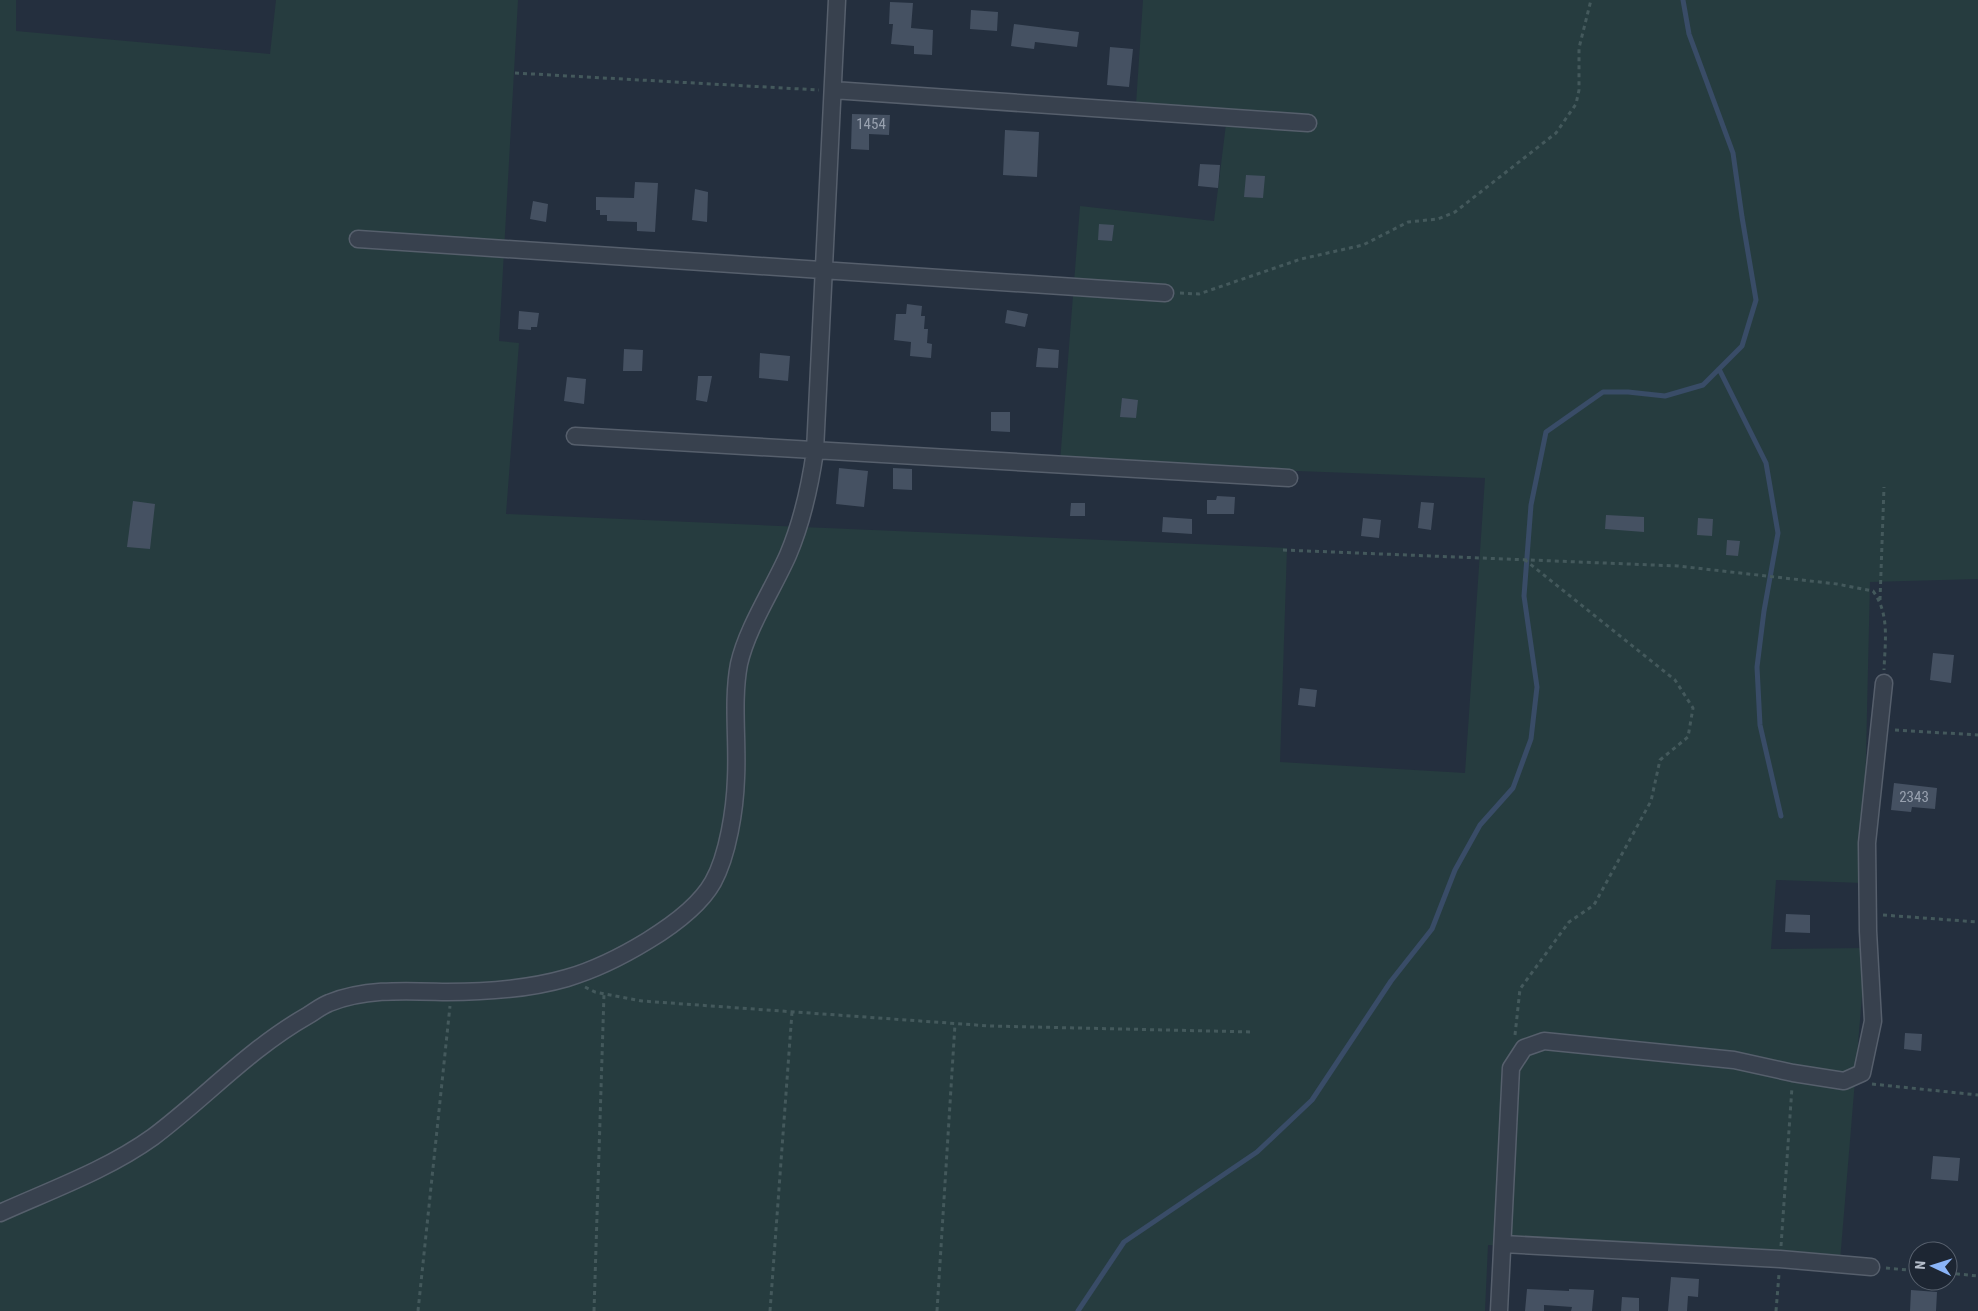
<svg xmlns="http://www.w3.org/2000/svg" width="1978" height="1311" viewBox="0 0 1978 1311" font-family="'Roboto Condensed',sans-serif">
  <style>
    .green { fill: #263c3f }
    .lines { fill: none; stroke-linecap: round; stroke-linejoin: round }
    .stream { stroke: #394c67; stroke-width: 5 }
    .building { fill: #455162 }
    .minor-casing { stroke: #565f6c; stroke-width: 19 }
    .path { stroke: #44595c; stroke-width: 3; stroke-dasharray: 4 4; stroke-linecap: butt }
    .minor { stroke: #38414e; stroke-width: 16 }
    .labels { text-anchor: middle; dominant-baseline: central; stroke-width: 5; stroke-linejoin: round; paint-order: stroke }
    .number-label { font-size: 15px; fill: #98a1af }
  </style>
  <rect width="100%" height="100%" fill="#242f3e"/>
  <path class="green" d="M0,0H16V31L270,54L276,0H518L499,341L519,343L506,514L1287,548L1280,762L1465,773L1485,478L1060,462L1080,206L1214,221L1227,116L1136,104L1143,0H1978V579L1870,582L1863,883L1776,880L1771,949L1866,948L1840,1261L1488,1245L1485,1311H0Z"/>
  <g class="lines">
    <path class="stream" d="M1719,369L1766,463L1778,533L1764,611L1757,667L1760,725L1781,816
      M1078,1311L1124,1242L1257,1152L1312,1100L1391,981L1432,929L1455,870L1480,825L1513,788L1531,739L1537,687L1524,596L1531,505L1546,432L1603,392H1628L1665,396L1703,385L1742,346L1756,300L1742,217L1733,153L1689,34L1683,0"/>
  </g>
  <path class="building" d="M890,2L913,3L911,28L933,30L932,55L914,54V46L891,44L893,24H889Z
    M971,10L998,12L997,31L970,29Z
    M1014,24L1079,32L1077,47L1035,42L1034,49L1011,46Z
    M1110,47L1133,49L1129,87L1107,85Z
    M852,114L890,115L889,135L869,134V150L851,149Z
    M1005,130L1039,132L1037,177L1003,175Z
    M1200,164L1220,165L1218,188L1198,186Z
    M1246,175L1265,176L1263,198L1244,197Z
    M635,182L658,183L655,232L637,231V222L607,221V215H600V210H596V197L634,198Z
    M695,189L708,192L707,222L692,220Z
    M533,201L548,204L546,222L530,219Z
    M1099,224L1114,225L1112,241L1098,240Z
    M907,304L922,306L921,316H925L924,329H928L927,343L932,344L931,358L910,356L911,342L894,340L896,314H906Z
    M1007,310L1028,314L1025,327L1005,323Z
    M519,311L539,313L537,327H531V330L518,329Z
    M1038,348L1059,350L1058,368L1036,367Z
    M624,349L643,350L642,371H623Z
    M760,353L790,356L788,381L759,378Z
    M698,376H712L707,402L696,400Z
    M567,377L586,379L584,404L564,401Z
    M1122,398L1138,400L1136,418L1120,417Z
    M991,412H1010V432L991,431Z
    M839,468L868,471L864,507L836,504Z
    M893,468L912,469V490L893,489Z
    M1217,496L1235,497L1234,514H1207V500H1216Z
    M133,501L155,504L150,549L127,547Z
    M1421,502L1434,503L1431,530L1418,528Z
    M1071,503H1085V516H1070Z
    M1606,515L1644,517V532L1605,529Z
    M1163,517L1192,519V534L1162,532Z
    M1363,518L1381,520L1379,538L1361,536Z
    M1698,518L1713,519L1712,536L1697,535Z
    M1727,540L1740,541L1738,556L1726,555Z
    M1933,653L1954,655L1951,683L1930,680Z
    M1300,688L1317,690L1315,707L1298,705Z
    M1894,783L1937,788L1935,809L1912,807L1911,812L1891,810Z
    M1786,914L1810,915V933L1785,932Z
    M1905,1033L1922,1034L1921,1051L1904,1049Z
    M1933,1156L1960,1158L1958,1181L1931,1179Z
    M1671,1277L1699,1279L1698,1297L1688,1296L1687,1311H1668Z
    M1527,1289L1569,1291V1289L1594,1290L1592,1311H1571L1572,1307L1544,1305V1311H1525Z
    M1911,1290L1937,1292L1936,1311H1910Z
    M1622,1297L1639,1298V1311H1621Z"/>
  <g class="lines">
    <g class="minor-casing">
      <path id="minor" d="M833,90L1308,123
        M358,239L1165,293
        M575,436L1289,478
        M0,1213C51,1190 107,1170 153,1137C205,1098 249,1049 307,1016C314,1012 321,1006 329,1003C366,988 408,991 447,992C487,992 529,989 567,978C611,965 690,923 713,882C728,855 735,809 736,778C738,741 732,701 739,664C747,628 773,589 788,555C802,522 810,486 815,451L837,0
        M1503,1244L1780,1259L1871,1267
        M1499,1311L1511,1068L1524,1048L1544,1041L1734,1060L1793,1073L1844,1081L1862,1073L1873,1021L1868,931L1867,843L1884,683"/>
    </g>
    <path class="path" d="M515,73L819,90
      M1180,293L1199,294L1301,259L1363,245L1408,222L1438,219L1455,212L1556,133L1576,104L1579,90V48L1591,0
      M1283,550L1678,566L1837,584L1873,591C1890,614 1885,642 1884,670
      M1880,600L1884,487
      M1895,730L1978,735
      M1883,915L1978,922
      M585,987L595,992L642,1001L990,1026L1254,1032
      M1515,1035L1520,989L1569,922L1594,905L1651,801L1660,760L1688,737L1693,708L1675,680L1525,560
      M1872,1084L1978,1095
      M1781,1246L1792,1087
      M1886,1268L1918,1271
      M1948,1273L1978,1276
      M418,1311L450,1006
      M594,1311L604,994
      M770,1311L792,1012
      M937,1311L955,1024
      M1776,1311L1779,1274"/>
    <use href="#minor" class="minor"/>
  </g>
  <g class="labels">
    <g class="number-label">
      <text x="871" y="124">1454</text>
      <text x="1914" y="797">2343</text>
    </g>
  </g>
  <g transform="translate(1933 1266) rotate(274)"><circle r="24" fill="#1d2633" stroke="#59626f"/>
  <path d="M0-4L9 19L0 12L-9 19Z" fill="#8ab4f8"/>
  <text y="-8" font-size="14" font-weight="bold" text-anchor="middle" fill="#b4bcc9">N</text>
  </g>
</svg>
